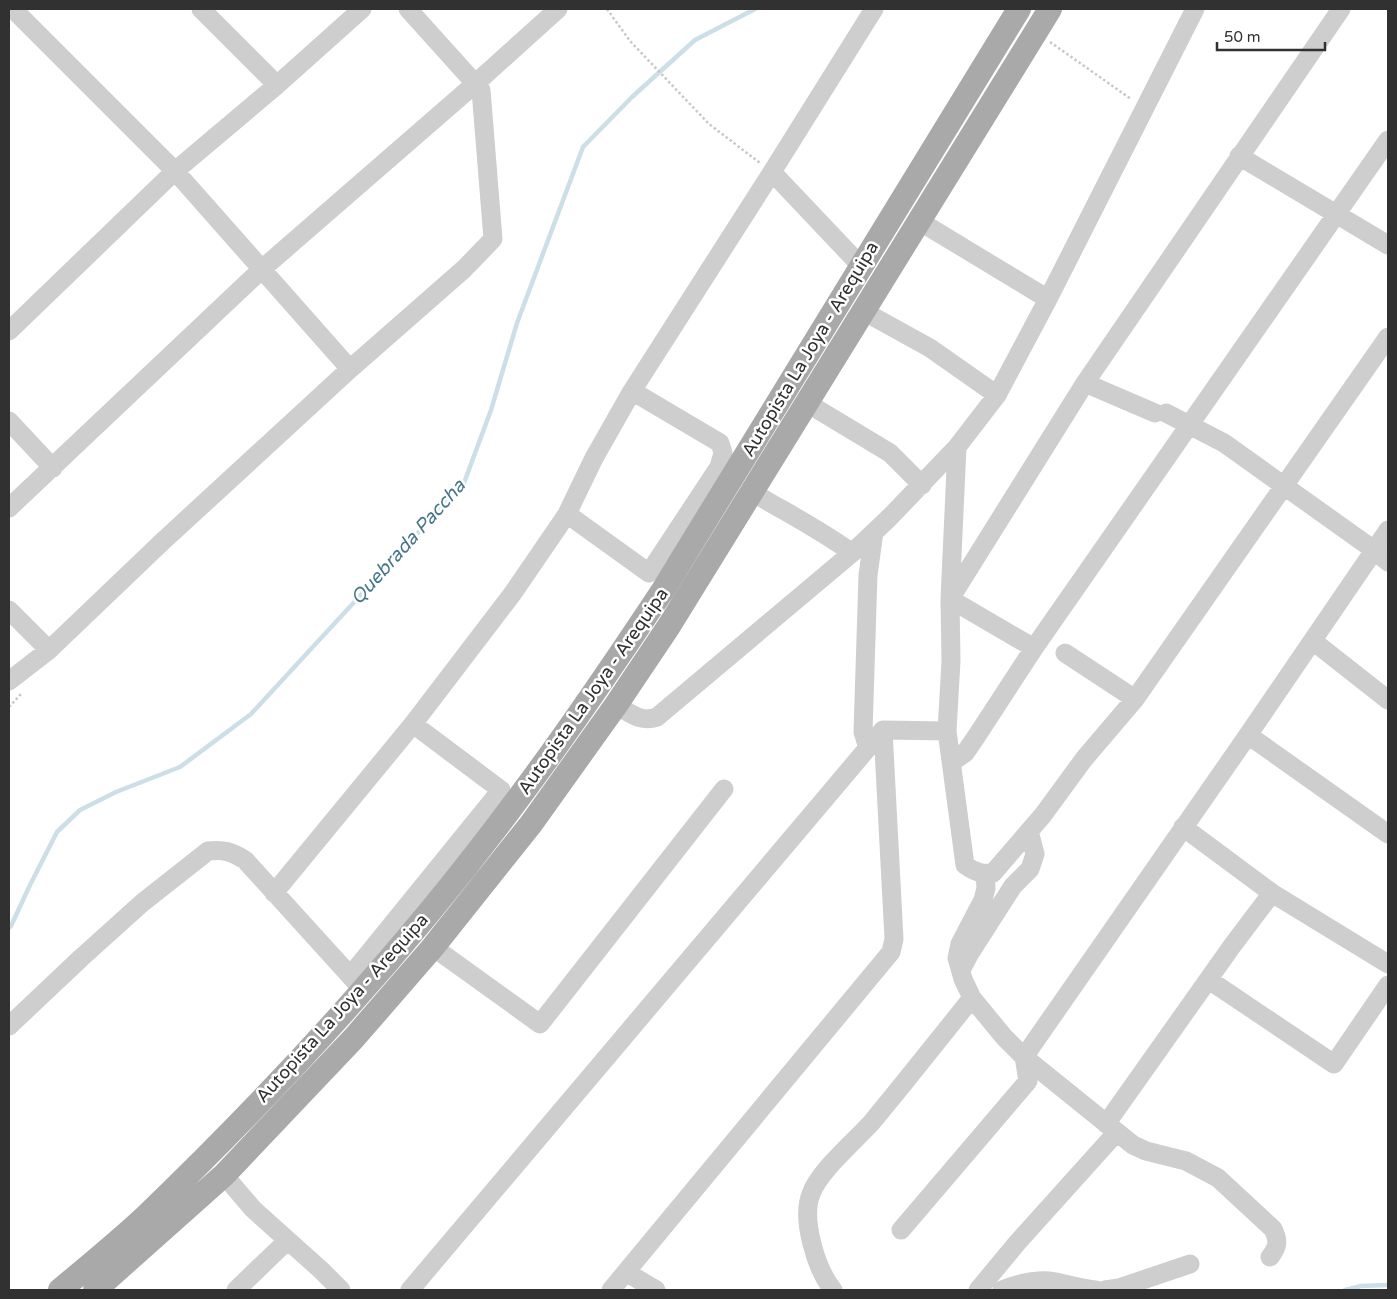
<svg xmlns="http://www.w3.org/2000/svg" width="1397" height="1299" viewBox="0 0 1397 1299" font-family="'Varela Round',sans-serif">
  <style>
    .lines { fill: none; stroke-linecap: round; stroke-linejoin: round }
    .stream { stroke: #ccdfe8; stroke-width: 4.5 }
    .path { stroke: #c8c8c8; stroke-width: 2.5; stroke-dasharray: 2.5 2.5; stroke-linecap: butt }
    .minor { stroke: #cecece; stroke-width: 19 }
    .major { stroke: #a9a9a9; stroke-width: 24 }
    .labels { text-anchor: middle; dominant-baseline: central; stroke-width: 5; stroke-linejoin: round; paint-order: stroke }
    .street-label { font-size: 18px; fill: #313131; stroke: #fff }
    .water-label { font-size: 19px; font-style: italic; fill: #45768d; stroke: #fff }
  </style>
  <rect width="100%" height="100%" fill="#fff"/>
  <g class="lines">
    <path class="stream" d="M9,928L11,926L30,885L57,832L80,810L116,792L180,767L251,714L464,483L491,410L517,323L583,147L632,97L695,40L755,9
      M1345,1290L1361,1286L1388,1285"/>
    <path class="path" d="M607,9L630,41L709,124L760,163
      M1050,42L1131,99
      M9,707L22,693"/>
    <path class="minor" d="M13,9L175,171L350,369
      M201,9L277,85
      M1239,156L1388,245
      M772,172L861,266
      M919,221L1048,299
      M863,311L930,348L997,395
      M9,331L175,171L277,85L362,9
      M1085,383L1155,413
      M632,391L720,443L723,453L719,467L729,475
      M807,403L890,453L922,485
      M1166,413L1224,443L1374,550L1388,562
      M9,421L53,468
      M957,447L950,599L951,661L947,731L965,865C975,872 981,874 993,873L1043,815L1084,759L1135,699L1388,337
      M752,492C785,512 821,530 852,553
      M9,508L262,269L476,83L558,9
      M567,514L649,573L719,467
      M9,610L49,650
      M1313,641L1388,700
      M1034,648L950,599L1085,383L1341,9
      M1065,653L1135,699
      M9,681L49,650L162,542L350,369L464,269L493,239L481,90L408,9
      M616,705C630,713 641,723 657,717L852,553L890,517L957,447L997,395L1048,299L1195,9
      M883,730L947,731
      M1248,735L1388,834
      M868,748L863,732L868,575L874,532
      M952,762L965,753L976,737L1034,648L1388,140
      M1183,827L1272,893L1388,964
      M985,874L986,888L983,900L960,944L957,958L963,979L972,998L1004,1037L1024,1057L1133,1145L1146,1151L1186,1161L1218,1178L1273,1229C1279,1241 1278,1247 1270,1257
      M274,893L413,724L513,593L567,514L594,458L632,391L772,172L874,9
      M433,947L540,1024L724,789
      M961,970L970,953L1013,886L1030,869L1035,854L1029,831
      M351,975L501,790L413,724
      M1209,980L1334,1064L1388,985
      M9,1026L81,958L142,903L208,851C224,849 232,852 245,860L363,990
      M1106,1124L1232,946L1272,893
      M224,1175L253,1209L321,1270L341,1290
      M901,1230L1028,1081L1024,1057L1248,735L1388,530
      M626,1272L656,1290
      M236,1290L287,1241
      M410,1290L883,730
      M611,1290L891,952L894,939L883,730
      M833,1290C816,1269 801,1219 811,1194C819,1171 855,1141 872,1122C906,1081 939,1039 972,998
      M978,1290L1017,1243L1116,1133
      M1002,1290C1017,1284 1033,1280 1049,1281C1065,1283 1080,1289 1096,1290
      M1105,1290L1119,1288L1190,1264"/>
    <path class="major" d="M60,1290C89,1266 118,1242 145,1217C279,1088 406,950 517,800C568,732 616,661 663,590L1019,9
      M95,1290L224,1175L354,1038L433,947L531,824L616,705L669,626L1050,9"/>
  </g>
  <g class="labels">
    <g class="street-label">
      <text transform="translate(810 349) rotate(-59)">Autopista La Joya - Arequipa</text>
      <text transform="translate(593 691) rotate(-55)">Autopista La Joya - Arequipa</text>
      <text transform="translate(342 1008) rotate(-48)">Autopista La Joya - Arequipa</text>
    </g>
    <g class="water-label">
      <text transform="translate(408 542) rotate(-48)">Quebrada Paccha</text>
    </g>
  </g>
  <rect width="1397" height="1299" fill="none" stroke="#313131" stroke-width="20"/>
  <path d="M1217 42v8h108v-8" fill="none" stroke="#313131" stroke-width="2.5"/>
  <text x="1224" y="42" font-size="15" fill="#313131" stroke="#ffffff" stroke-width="4" paint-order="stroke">50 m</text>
</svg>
